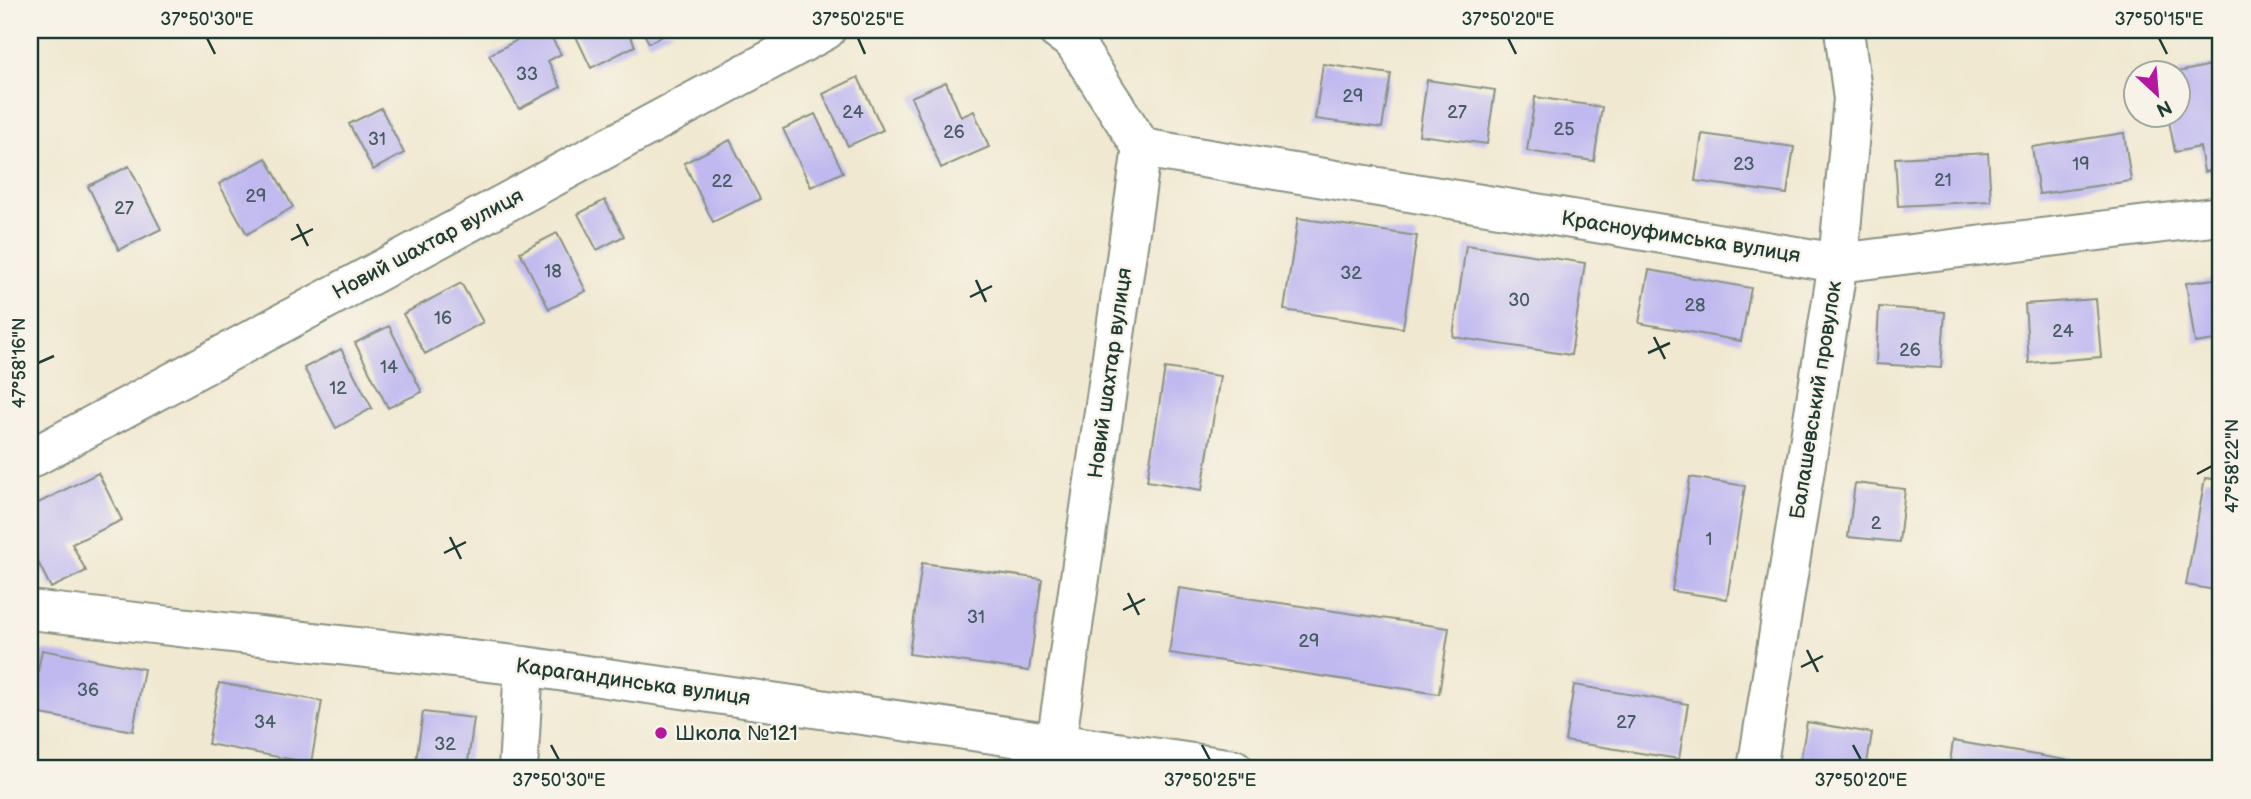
<svg xmlns="http://www.w3.org/2000/svg" width="2251" height="799" viewBox="0 0 2251 799" font-family="'Balsamiq Sans',sans-serif">
  <style>
    .building { fill: #c0b9f0 }
    .lines { fill: none; stroke-linecap: round; stroke-linejoin: round }
    .minor-casing { stroke: #889282; stroke-width: 42 }
    .minor { stroke: #fff; stroke-width: 38 }
    .ticks { fill: none; stroke: #1f3d34; stroke-width: 2.5 }
    .poi-dot { fill: #b5179e; stroke: #f7f3e8; stroke-width: 2.5 }
    .labels { text-anchor: middle; dominant-baseline: central; stroke-width: 5; stroke-linejoin: round; paint-order: stroke }
    .number-label { font-size: 18px; fill: #475c63 }
    .street-label { font-size: 21px; fill: #1f3d34; stroke: #f7f3e8 }
    .poi-label { font-size: 21px; fill: #1f3d34; stroke: #f7f3e8; text-anchor: start }
    .neatline { fill: none; stroke: #1f3d34; stroke-width: 2.5 }
    .ticks-label { font-size: 18px; text-anchor: middle; fill: #1f3d34 }
  </style>
  <rect width="100%" height="100%" fill="#f7f3e8"/>
  <filter id="ink" filterUnits="userSpaceOnUse"><feTurbulence type="fractalNoise" baseFrequency=".0143" numOctaves="2"/><feDisplacementMap in="SourceGraphic" scale="14" xChannelSelector="R" yChannelSelector="G"/><feConvolveMatrix kernelMatrix="1 2 1 2 8 2 1 2 1" color-interpolation-filters="sRGB"/></filter>
  <filter id="wash" filterUnits="userSpaceOnUse"><feTurbulence type="fractalNoise" baseFrequency=".00686" numOctaves="4" result="noise"/><feDisplacementMap in="SourceGraphic" scale="28" xChannelSelector="R" yChannelSelector="G"/><feGaussianBlur stdDeviation="1.57" result="paint"/><feColorMatrix in="noise" values="0 0 0 0 0 0 0 0 0 0 0 0 0 0 0 0 0 1.4 0 .05"/><feComposite in="paint" operator="in"/></filter>
  <g filter="url(#wash)">
    <rect width="100%" height="100%" fill="#f0e8d0"/>
    <g id="blocks">
      <path class="building" d="M536,30H547L561,54L548,61L561,87L519,109L489,55Z
        M573,30H628L635,46L591,68Z
        M642,30H674L649,43Z
        M2221,63V168L2204,172L2200,147L2175,152L2168,116H2178V72Z
        M1323,64L1391,74L1382,128L1315,119Z
        M858,77L883,130L848,146L823,94Z
        M1427,80L1495,90L1487,144L1419,135Z
        M946,82L961,117L974,111L989,147L941,168L911,97Z
        M1535,97L1602,107L1594,161L1527,151Z
        M381,108L404,153L373,170L349,124Z
        M815,114L843,172L811,187L783,129Z
        M2124,133L2131,181L2039,194L2032,147Z
        M1702,134L1794,147L1787,194L1695,181Z
        M730,140L760,199L713,222L684,163Z
        M1988,153L1991,201L1898,206L1895,158Z
        M266,158L293,207L247,234L219,184Z
        M129,166L161,229L119,250L88,186Z
        M605,200L624,236L597,250L578,214Z
        M1298,218L1417,236L1403,328L1284,310Z
        M557,233L586,291L549,309L520,252Z
        M1466,245L1585,263L1571,355L1453,337Z
        M1649,270L1751,288L1741,341L1639,323Z
        M2221,278V339L2195,343L2186,283Z
        M461,283L483,322L425,354L403,314Z
        M2096,299L2101,357L2029,363L2025,304Z
        M1879,307L1945,312L1941,368L1876,364Z
        M389,326L422,392L388,408L355,343Z
        M341,349L372,408L336,428L304,368Z
        M1165,368L1220,376L1202,490L1147,481Z
        M98,473L122,520L72,544L86,571L51,588L30,546V507Z
        M1690,477L1745,486L1727,599L1672,591Z
        M2205,478L2221,480V591L2186,585Z
        M1855,483L1905,489L1899,542L1848,537Z
        M922,563L1042,579L1029,671L909,654Z
        M1179,588L1449,628L1439,694L1169,653Z
        M42,650L144,669L133,731L30,712Z
        M219,683L322,701L311,763L208,744Z
        M1574,685L1688,704L1679,759L1565,741Z
        M423,712L474,718L467,769H415Z
        M1807,722L1872,733L1866,769H1799Z
        M1953,741L2066,760L2065,769H1949Z"/>
    </g>
  </g>
  <g filter="url(#ink)">
    <use href="#blocks" fill-opacity="0" stroke="#889282" stroke-width="2"/>
    <g class="lines">
      <g class="minor-casing">
        <path id="minor" d="M1142,148L1838,263L2221,216
          M30,459L826,30
          M30,610L524,666L1234,769
          M1056,744L1142,148L1074,42L1057,30
          M518,769L524,666
          M1757,769L1838,263L1853,99L1844,30"/>
      </g>
      <use href="#minor" class="minor"/>
    </g>
  </g>
  <path class="ticks" d="M207,38L215,54M858,38L865,54M1508,38L1516,54M2159,38L2167,54M297,224L308,246M291,240L313,229M976,280L986,302M970,297L992,286M1654,337L1665,359M1648,353L1670,343M38,363L54,356M2197,474L2212,466M450,537L461,559M444,553L466,542M1128,593L1139,615M1123,610L1145,599M1807,650L1818,672M1801,667L1823,656M551,745L559,760M1202,745L1210,760M1853,745L1861,760"/>
  <circle class="poi-dot" cx="661" cy="733" r="7"/>
  <g class="labels">
    <g class="number-label">
      <text x="527" y="74">33</text>
      <text x="1353" y="96">29</text>
      <text x="853" y="112">24</text>
      <text x="1457" y="112">27</text>
      <text x="1564" y="129">25</text>
      <text x="954" y="132">26</text>
      <text x="377" y="139">31</text>
      <text x="1744" y="164">23</text>
      <text x="2081" y="164">19</text>
      <text x="1943" y="180">21</text>
      <text x="722" y="181">22</text>
      <text x="256" y="196">29</text>
      <text x="124" y="208">27</text>
      <text x="553" y="271">18</text>
      <text x="1351" y="273">32</text>
      <text x="1519" y="300">30</text>
      <text x="1695" y="305">28</text>
      <text x="443" y="318">16</text>
      <text x="2063" y="331">24</text>
      <text x="1910" y="350">26</text>
      <text x="389" y="367">14</text>
      <text x="338" y="388">12</text>
      <text x="1876" y="523">2</text>
      <text x="1709" y="539">1</text>
      <text x="976" y="617">31</text>
      <text x="1309" y="641">29</text>
      <text x="88" y="690">36</text>
      <text x="265" y="722">34</text>
      <text x="1626" y="722">27</text>
      <text x="445" y="744">32</text>
    </g>
    <g class="street-label">
      <text transform="translate(1681 237) rotate(9)">Красноуфимська вулиця</text>
      <text transform="translate(428 244) rotate(-28)">Новий шахтар вулиця</text>
      <text transform="translate(1110 373) rotate(-82)">Новий шахтар вулиця</text>
      <text transform="translate(1816 400) rotate(-81)">Балашевський провулок</text>
      <text transform="translate(633 682) rotate(8)">Карагандинська вулиця</text>
    </g>
    <g class="poi-label">
      <text x="675" y="733">Школа №121</text>
    </g>
  </g>
  <rect width="2251" height="799" fill="none" stroke="#f7f3e8" stroke-width="77"/>
  <g transform="translate(2157 94) rotate(154)"><circle r="33" fill="#f7f3e8" stroke="#a1aaa0" stroke-width="2"/>
  <path d="M0-5L12 26L0 18L-12 26Z" fill="#b5179e"/>
  <text y="-10" font-size="19" font-weight="bold" text-anchor="middle" fill="#1f3d34">N</text>
  </g>
  <rect x="38" y="38" width="2174" height="722" class="neatline"/>
  <g class="ticks-label">
    <text x="207" y="25">37°50'30"E</text>
    <text x="858" y="25">37°50'25"E</text>
    <text x="1508" y="25">37°50'20"E</text>
    <text x="2159" y="25">37°50'15"E</text>
    <text transform="translate(19 363) rotate(-90)" y="6">47°58'16"N</text>
    <text transform="translate(2232 466) rotate(-90)" y="6">47°58'22"N</text>
    <text x="559" y="786">37°50'30"E</text>
    <text x="1210" y="786">37°50'25"E</text>
    <text x="1861" y="786">37°50'20"E</text>
  </g>
</svg>
